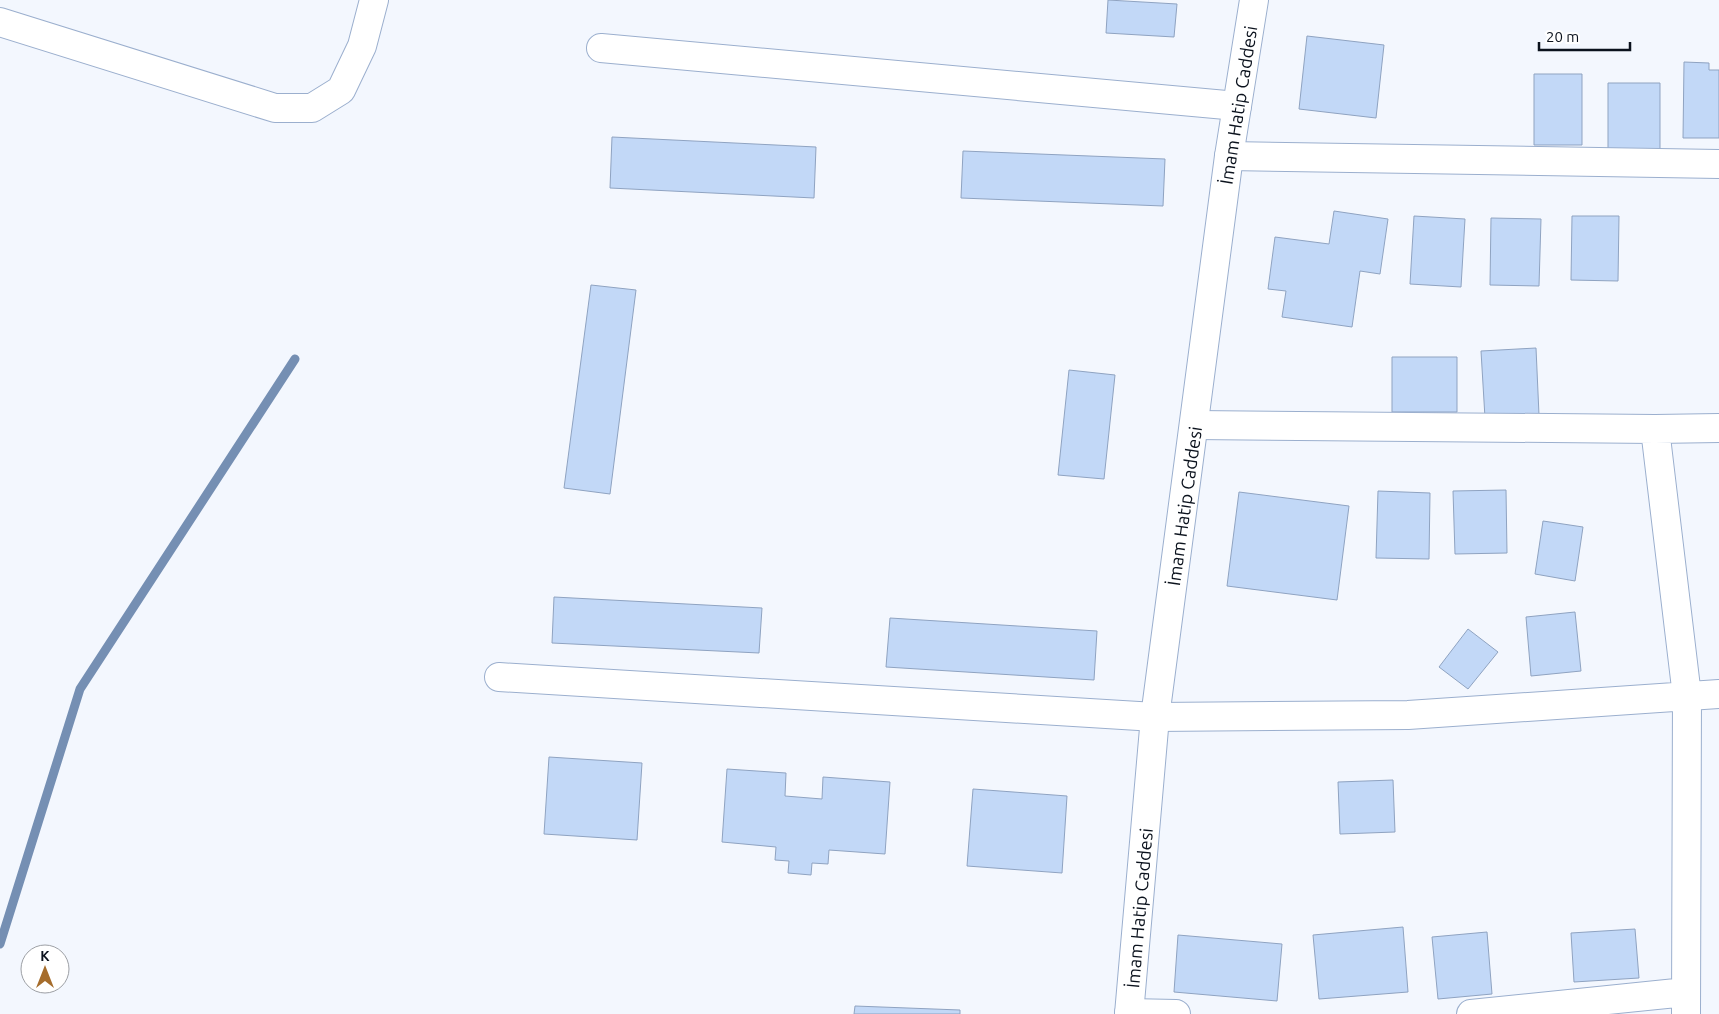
<svg xmlns="http://www.w3.org/2000/svg" width="1719" height="1014" viewBox="0 0 1719 1014" font-family="Ubuntu,sans-serif">
  <style>
    .lines { fill: none; stroke-linecap: round; stroke-linejoin: round }
    .stream { stroke: #758fb3; stroke-width: 9 }
    .building { fill: #c2d8f7; stroke: #8fa3c1 }
    .minor-casing { stroke: #9bafce; stroke-width: 30 }
    .tertiary-casing { stroke: #9bafce; stroke-width: 30 }
    .minor { stroke: #fff; stroke-width: 28 }
    .tertiary { stroke: #fff; stroke-width: 28 }
    .labels { text-anchor: middle; dominant-baseline: central; stroke-width: 4.5; stroke-linejoin: round; paint-order: stroke }
    .street-label { font-size: 18px; fill: #0b121d; stroke: #fff }
  </style>
  <rect width="100%" height="100%" fill="#f3f7fe"/>
  <g class="lines">
    <path class="stream" d="M0,944L80,689L295,359"/>
  </g>
  <path class="building" d="M1108,0L1177,4L1174,37L1106,33Z
    M1307,36L1384,45L1376,118L1299,109Z
    M1684,62L1709,63V70H1719V138H1683Z
    M1534,74H1582V145H1534Z
    M1608,83H1660V151H1608Z
    M612,137L816,147L814,198L610,188Z
    M963,151L1165,159L1163,206L961,198Z
    M1334,211L1388,219L1380,274L1360,271L1352,327L1282,317L1286,291L1268,289L1275,237L1329,244Z
    M1414,216L1465,219L1461,287L1410,284Z
    M1572,216H1619L1618,281L1571,280Z
    M1491,218L1541,219L1539,286L1490,285Z
    M591,285L636,290L610,494L564,488Z
    M1536,348L1539,415L1485,418L1481,351Z
    M1392,357H1457V412H1392Z
    M1069,370L1115,375L1104,479L1058,475Z
    M1506,490L1507,553L1455,554L1453,491Z
    M1378,491L1430,493L1429,559L1376,558Z
    M1239,492L1349,506L1337,600L1227,586Z
    M1543,521L1583,527L1575,581L1535,574Z
    M554,597L762,608L759,653L552,643Z
    M1575,612L1581,671L1531,676L1526,617Z
    M890,618L1097,631L1094,680L886,667Z
    M1468,629L1498,652L1468,689L1439,667Z
    M549,757L642,763L637,840L544,834Z
    M727,769L786,773L785,796L822,799L823,777L890,782L885,854L829,850L828,864L812,863L811,875L788,873L789,861L775,860L776,847L722,842Z
    M1393,780L1395,832L1340,834L1338,782Z
    M973,789L1067,796L1062,873L967,866Z
    M1403,927L1408,992L1319,999L1313,935Z
    M1635,929L1639,978L1574,982L1571,933Z
    M1487,932L1492,994L1438,999L1432,937Z
    M1178,935L1282,944L1277,1001L1174,992Z
    M855,1006L960,1010V1014H854Z"/>
  <g class="lines">
    <g class="minor-casing">
      <path id="minor" d="M0,22L275,108H312L341,90L362,46L374,0
        M601,48L1237,106
        M1229,156L1719,164
        M1195,425L1655,429L1719,428
        M1655,429L1687,696L1686,1014
        M499,677L1155,717L1408,715L1719,694
        M1129,1013L1176,1014
        M1471,1014L1686,992"/>
    </g>
    <g class="tertiary-casing">
      <path id="tertiary" d="M1129,1014L1155,717L1229,156L1254,0"/>
    </g>
    <use href="#minor" class="minor"/>
    <use href="#tertiary" class="tertiary"/>
  </g>
  <g class="labels">
    <g class="street-label">
      <text transform="translate(1238 105) rotate(-81)">İmam Hatip Caddesi</text>
      <text transform="translate(1184 506) rotate(-82)">İmam Hatip Caddesi</text>
      <text transform="translate(1139 908) rotate(-85)">İmam Hatip Caddesi</text>
    </g>
  </g>
  <g transform="translate(45 969)"><circle r="24" fill="#ffffff" stroke="#9da0a5"/>
  <path d="M0-4L9 19L0 12L-9 19Z" fill="#a66d2c"/>
  <text y="-8" font-size="14" font-weight="bold" text-anchor="middle" fill="#0b121d">K</text>
  </g>
  <path d="M1539 42v8h91v-8" fill="none" stroke="#0b121d" stroke-width="2.5"/>
  <text x="1546" y="42" font-size="15" fill="#0b121d" stroke="#ffffff" stroke-width="4" paint-order="stroke">20 m</text>
</svg>
